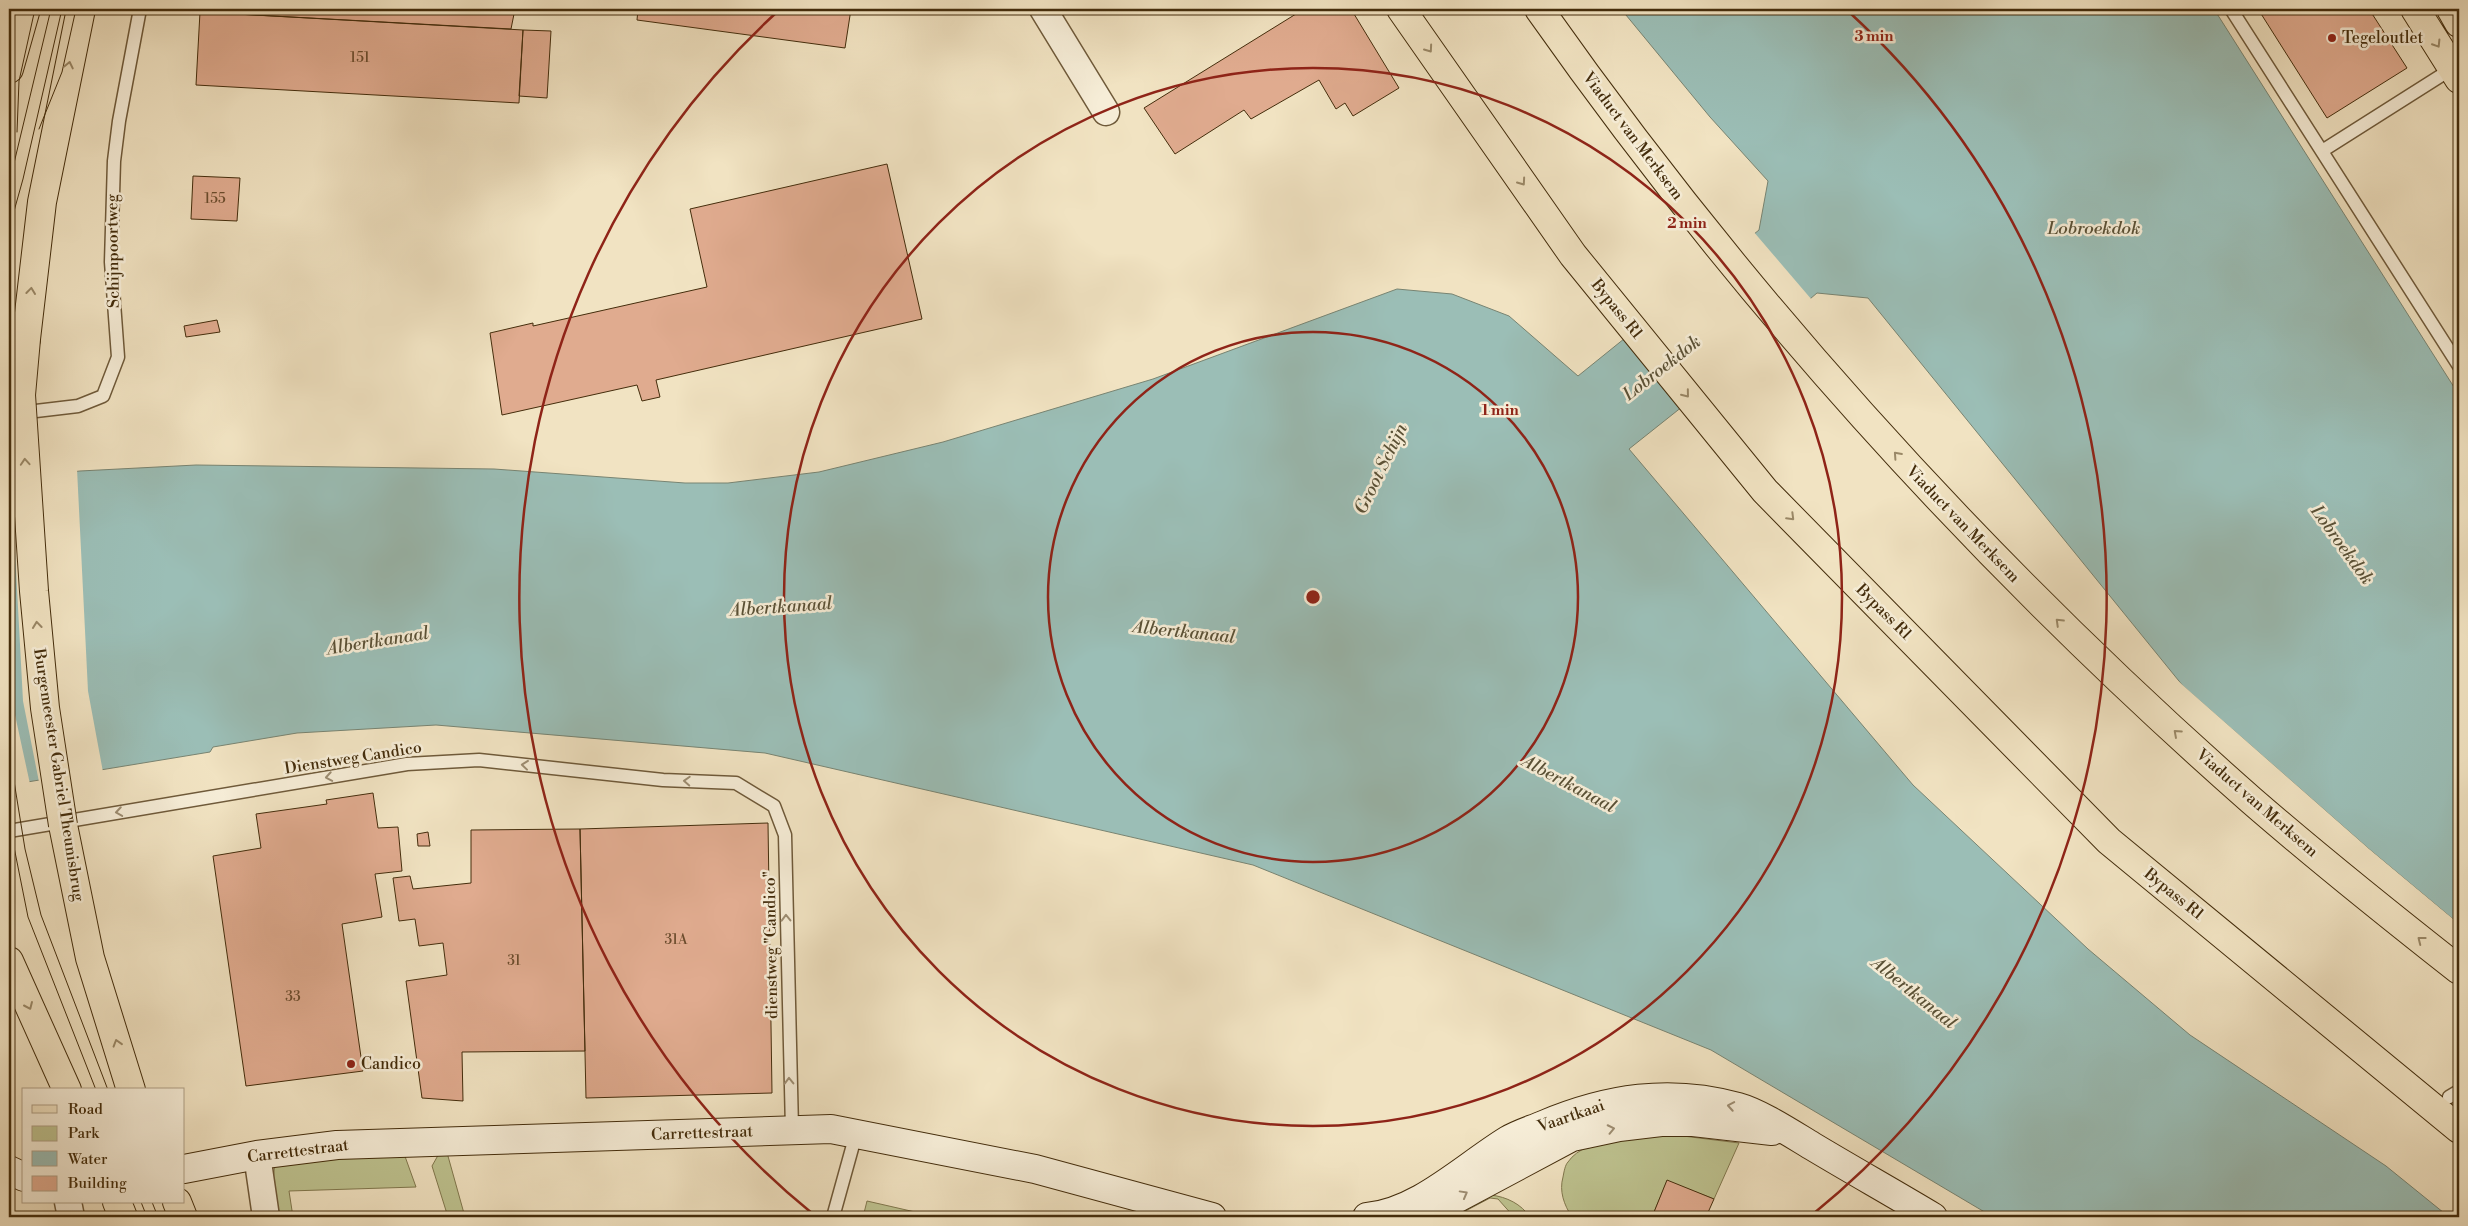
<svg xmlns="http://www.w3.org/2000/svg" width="2468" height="1226" viewBox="0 0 2468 1226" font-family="'Libre Bodoni',serif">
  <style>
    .green { fill: #bec390; stroke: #81784e }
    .water { fill: #9bbeb6; stroke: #788472 }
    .pier { fill: #f1e3c2 }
    .building { fill: #e0ab8f; stroke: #442d0c }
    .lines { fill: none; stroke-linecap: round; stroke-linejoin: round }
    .lane-casing { stroke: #6f5a3a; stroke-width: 15 }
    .street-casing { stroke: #6f5a3a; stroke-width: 29 }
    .secondary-casing { stroke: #442d0c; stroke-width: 30 }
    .primary-casing { stroke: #442d0c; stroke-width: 30 }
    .highway-casing { stroke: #442d0c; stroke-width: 30 }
    .lane { stroke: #f6edd7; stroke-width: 12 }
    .street { stroke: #f6edd7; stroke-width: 26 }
    .secondary { stroke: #f6edd7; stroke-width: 28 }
    .primary { stroke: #f1e3c2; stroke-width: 28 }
    .highway { stroke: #f1e3c2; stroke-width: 28 }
    .tram { stroke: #442d0c; stroke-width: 1 }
    .primary-bridge-casing { stroke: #442d0c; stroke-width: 30; stroke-linecap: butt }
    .primary-bridge { stroke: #f1e3c2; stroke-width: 28 }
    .oneway { stroke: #9a8867 }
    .oneway2 { stroke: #9d8d72 }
    .ring { fill: none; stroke: #8f2418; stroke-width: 2.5 }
    .poi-dot { fill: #8f2418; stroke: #f6edd7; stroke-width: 2 }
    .labels { text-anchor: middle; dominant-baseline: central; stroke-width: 5; stroke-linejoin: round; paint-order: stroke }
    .number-label { font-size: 14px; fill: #6b4c2d }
    .poi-label { font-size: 16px; fill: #442d0c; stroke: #f6edd7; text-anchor: start }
    .street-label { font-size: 16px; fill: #442d0c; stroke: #f6edd7 }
    .water-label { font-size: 18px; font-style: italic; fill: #5a5136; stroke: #f6edd7 }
    .centre { fill: #8f2418; stroke: #f6edd7; stroke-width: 2.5 }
    .ring-label { font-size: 15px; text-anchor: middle; font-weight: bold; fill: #8f2418; stroke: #f6edd7; stroke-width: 5; stroke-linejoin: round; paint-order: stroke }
  </style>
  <rect width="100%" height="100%" fill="#f1e3c2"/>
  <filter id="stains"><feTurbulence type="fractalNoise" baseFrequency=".004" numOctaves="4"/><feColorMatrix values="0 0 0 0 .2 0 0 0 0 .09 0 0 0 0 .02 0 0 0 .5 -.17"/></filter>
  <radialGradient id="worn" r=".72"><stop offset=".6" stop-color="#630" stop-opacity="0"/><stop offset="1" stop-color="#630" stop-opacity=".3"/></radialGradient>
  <path class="green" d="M1675,1135L1739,1143L1714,1199L1667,1181L1652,1217H1572C1564,1205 1559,1191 1563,1177C1564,1172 1565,1165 1568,1162C1586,1135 1646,1137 1675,1135Z
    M402,1148L416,1187L289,1191L293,1217H277L273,1182L275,1161Z
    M446,1149L465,1217H448L432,1166L441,1150Z
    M1491,1195C1507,1197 1521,1204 1530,1217H1514L1498,1199L1490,1198L1454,1217H1449Z
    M867,1201L937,1217H863Z"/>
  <path class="water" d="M1621,9H2214L2459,395V924L2369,849L2183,686L1868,298L1817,293L1702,391L1629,449L1913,785L2088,949L2190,1035L2386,1166L2449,1217H1993L1711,1050L1253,865L765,753L436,725L297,733L213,747L210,752L9,785V479L80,471L196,465L494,469L685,483H728L819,472L943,442L1153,379L1397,289L1452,294L1509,316L1578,376L1759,230L1768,181L1710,117Z"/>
  <path class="pier" d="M1753,231L1812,300L1704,393L1641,321Z
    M77,469L88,691L103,772L39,782L23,701L11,476Z
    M9,605L12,701L30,784L9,787Z
    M2170,674L2369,849L2459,924V926L2367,851L2181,687Z"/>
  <path class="building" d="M201,9H515L511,29L200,12Z
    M638,9H851L845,48L637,20Z
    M1304,9H1351L1399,88L1353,116L1345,103L1336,109L1319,80L1251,119L1244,110L1175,154L1144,108Z
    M2258,9H2369L2407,68L2327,118Z
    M200,12L523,30L519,103L196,85Z
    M523,30L551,31L547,98L519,96Z
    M887,164L922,319L656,380L660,397L642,401L637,385L502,415L490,333L533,323V326L707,287L690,209Z
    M193,176L240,178L237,221L191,219Z
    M217,320L220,332L186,337L184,326Z
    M373,793L378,828L398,827L402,871L375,874L382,917L342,924L363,1071L246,1086L213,856L261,848L256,814L327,804L326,800Z
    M768,823L772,1093L586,1098L580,829Z
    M580,829L585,1051L462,1052L463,1101L422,1098L406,981L447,975L443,943L419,946L415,919L399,921L393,878L410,876L413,889L471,883V830Z
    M428,832L430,846H418L417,834Z
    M1667,1180L1714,1199L1706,1217H1652Z"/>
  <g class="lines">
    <g class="lane-casing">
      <path id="lane" d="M2231,9L2459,366
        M2322,151L2453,68
        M19,413L78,406L103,396L118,357L111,262L114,161L119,121L140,9
        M9,831L407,764L479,760L663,780L736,783L774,806L785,835L792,1129
        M2449,1097L2459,1091
        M833,1217L856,1134"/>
    </g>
    <g class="street-casing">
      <path id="street" d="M1043,9L1106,112
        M257,1155L266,1217
        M68,1202L71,1217"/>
    </g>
    <g class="secondary-casing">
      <path id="secondary" d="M184,1169L257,1155L337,1145L831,1129L1035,1169L1212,1217
        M9,1170L24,1177
        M1367,1217C1419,1212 1464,1167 1508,1140C1518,1134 1531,1130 1543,1125C1607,1098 1670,1088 1738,1107C1760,1113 1792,1134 1812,1146C1852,1170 1893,1193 1933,1217
        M1422,1217L1572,1137L1619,1127L1661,1122H1693L1772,1131"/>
    </g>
    <g class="primary-casing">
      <path id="primary" d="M2415,9L2459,79
        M2451,9L2459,23
        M9,69L26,9
        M26,339L42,202L81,9
        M63,825L90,958L131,1090
        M9,961L67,1090
        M117,1202L123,1217
        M177,1202L183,1217"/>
    </g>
    <g class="highway-casing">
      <path id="highway" d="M1401,9L1573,255L1765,491L2109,841L2459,1129
        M1539,9C1746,303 1982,563 2251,800C2319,859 2389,915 2459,970"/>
    </g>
    <use href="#lane" class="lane"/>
    <use href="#street" class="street"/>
    <use href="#secondary" class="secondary"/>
    <use href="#primary" class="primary"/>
    <use href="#highway" class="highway"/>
    <path class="tram" d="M39,129L62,72L76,9
      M17,132L19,81L35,9
      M9,184L51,9
      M9,229L23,179L62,9
      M9,750L25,849L41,915L108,1090
      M9,822L28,917L96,1090
      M141,1202L147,1217
      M152,1202L158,1217"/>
    <g class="primary-bridge-casing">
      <path id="primary-bridge" d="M26,339L21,395L34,591L45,708L63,825"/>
    </g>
    <use href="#primary-bridge" class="primary-bridge"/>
  </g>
  <defs><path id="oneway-chevron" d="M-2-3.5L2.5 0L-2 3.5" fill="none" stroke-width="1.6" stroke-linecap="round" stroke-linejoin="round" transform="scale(1.25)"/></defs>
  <g class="oneway">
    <use href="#oneway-chevron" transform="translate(2437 44) rotate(58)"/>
    <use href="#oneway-chevron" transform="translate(1429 49) rotate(55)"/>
    <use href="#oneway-chevron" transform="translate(69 65) rotate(-78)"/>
    <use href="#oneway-chevron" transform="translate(1522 182) rotate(55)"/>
    <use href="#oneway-chevron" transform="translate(31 291) rotate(-83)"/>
    <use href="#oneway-chevron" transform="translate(1686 394) rotate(51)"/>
    <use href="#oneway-chevron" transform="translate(1897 455) rotate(-132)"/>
    <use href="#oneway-chevron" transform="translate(25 462) rotate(-94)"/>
    <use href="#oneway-chevron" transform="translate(1791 517) rotate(45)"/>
    <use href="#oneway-chevron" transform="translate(2059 622) rotate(-136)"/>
    <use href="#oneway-chevron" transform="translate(37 625) rotate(-96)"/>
    <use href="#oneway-chevron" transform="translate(2177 733) rotate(-138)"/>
    <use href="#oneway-chevron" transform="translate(2421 940) rotate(-142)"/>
    <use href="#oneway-chevron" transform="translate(29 1006) rotate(66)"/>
    <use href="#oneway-chevron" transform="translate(117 1043) rotate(-107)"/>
  </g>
  <g class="oneway2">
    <use href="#oneway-chevron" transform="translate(525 765) rotate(-174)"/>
    <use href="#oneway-chevron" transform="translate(329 777) rotate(170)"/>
    <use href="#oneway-chevron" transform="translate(687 781) rotate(-177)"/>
    <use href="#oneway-chevron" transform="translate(119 812) rotate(171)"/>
    <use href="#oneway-chevron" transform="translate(786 918) rotate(-91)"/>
    <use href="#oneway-chevron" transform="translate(789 1081) rotate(-91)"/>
    <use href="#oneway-chevron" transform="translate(1731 1106) rotate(-170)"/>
    <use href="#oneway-chevron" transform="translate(1611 1129) rotate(-12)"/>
    <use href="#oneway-chevron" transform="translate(1464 1194) rotate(-29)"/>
  </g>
  <g class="ring">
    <circle cx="1313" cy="597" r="265"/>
    <circle cx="1313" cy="597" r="529"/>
    <path d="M813 1214A794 794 0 0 1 777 12M1849 12A794 794 0 0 1 1813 1214"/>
  </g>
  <g class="poi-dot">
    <circle cx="2332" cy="38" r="5"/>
    <circle cx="351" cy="1064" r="5"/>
  </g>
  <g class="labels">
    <g class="number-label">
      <text x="360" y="58">151</text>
      <text x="215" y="199">155</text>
      <text x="676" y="940">31A</text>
      <text x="514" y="961">31</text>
      <text x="293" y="997">33</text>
    </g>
    <g class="poi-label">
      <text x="2342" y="38">Tegeloutlet</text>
      <text x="361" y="1064">Candico</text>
    </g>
    <g class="street-label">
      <text transform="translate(1633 136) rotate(53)">Viaduct van Merksem</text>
      <text transform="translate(113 251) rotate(-91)">Schijnpoortweg</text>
      <text transform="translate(1617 309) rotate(51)">Bypass R1</text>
      <text transform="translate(1963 524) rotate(46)">Viaduct van Merksem</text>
      <text transform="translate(1884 612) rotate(45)">Bypass R1</text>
      <text transform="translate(353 758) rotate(-9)">Dienstweg Candico</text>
      <text transform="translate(59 775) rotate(81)">Burgemeester Gabriel Theunisbrug</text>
      <text transform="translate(2257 803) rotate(41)">Viaduct van Merksem</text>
      <text transform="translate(2174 894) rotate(39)">Bypass R1</text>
      <text transform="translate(771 945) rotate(-91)">dienstweg "Candico"</text>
      <text transform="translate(1571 1116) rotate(-19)">Vaartkaai</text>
      <text transform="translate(702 1133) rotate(-2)">Carrettestraat</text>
      <text transform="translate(298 1151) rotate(-7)">Carrettestraat</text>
    </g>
    <g class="water-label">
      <text x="2094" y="228">Lobroekdok</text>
      <text transform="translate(1662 368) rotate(-38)">Lobroekdok</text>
      <text transform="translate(1381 469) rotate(-64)">Groot Schijn</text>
      <text transform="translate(2342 545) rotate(54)">Lobroekdok</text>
      <text transform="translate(781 607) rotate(-4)">Albertkanaal</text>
      <text transform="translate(1184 632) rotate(6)">Albertkanaal</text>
      <text transform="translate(378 641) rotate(-9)">Albertkanaal</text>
      <text transform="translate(1569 784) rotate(28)">Albertkanaal</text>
      <text transform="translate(1914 993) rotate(39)">Albertkanaal</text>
    </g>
  </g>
  <circle cx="1313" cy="597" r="8" class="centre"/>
  <g class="ring-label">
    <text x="1874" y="41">3 min</text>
    <text x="1687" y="228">2 min</text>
    <text x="1500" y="415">1 min</text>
  </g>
  <rect width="2468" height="1226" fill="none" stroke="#f1e3c2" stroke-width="30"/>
  <rect x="10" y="10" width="2448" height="1206" fill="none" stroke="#442d0c" stroke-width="2.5"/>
  <rect x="15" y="15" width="2438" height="1196" fill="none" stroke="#442d0c"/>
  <rect x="22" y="1088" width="162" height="115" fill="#f6edd7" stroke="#afa086"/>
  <rect x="32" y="1105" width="25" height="8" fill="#f1e3c2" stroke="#afa086"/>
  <text x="68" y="1114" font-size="15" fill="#442d0c">Road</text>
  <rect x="32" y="1126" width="25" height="15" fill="#bec390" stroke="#afa086"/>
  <text x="68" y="1138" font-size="15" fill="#442d0c">Park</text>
  <rect x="32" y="1151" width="25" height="15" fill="#9bbeb6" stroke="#afa086"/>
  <text x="68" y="1164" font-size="15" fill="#442d0c">Water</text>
  <rect x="32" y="1176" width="25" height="15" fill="#e0ab8f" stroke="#afa086"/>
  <text x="68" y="1188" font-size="15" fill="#442d0c">Building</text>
  <rect width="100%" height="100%" filter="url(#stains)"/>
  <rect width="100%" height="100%" fill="url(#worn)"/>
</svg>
